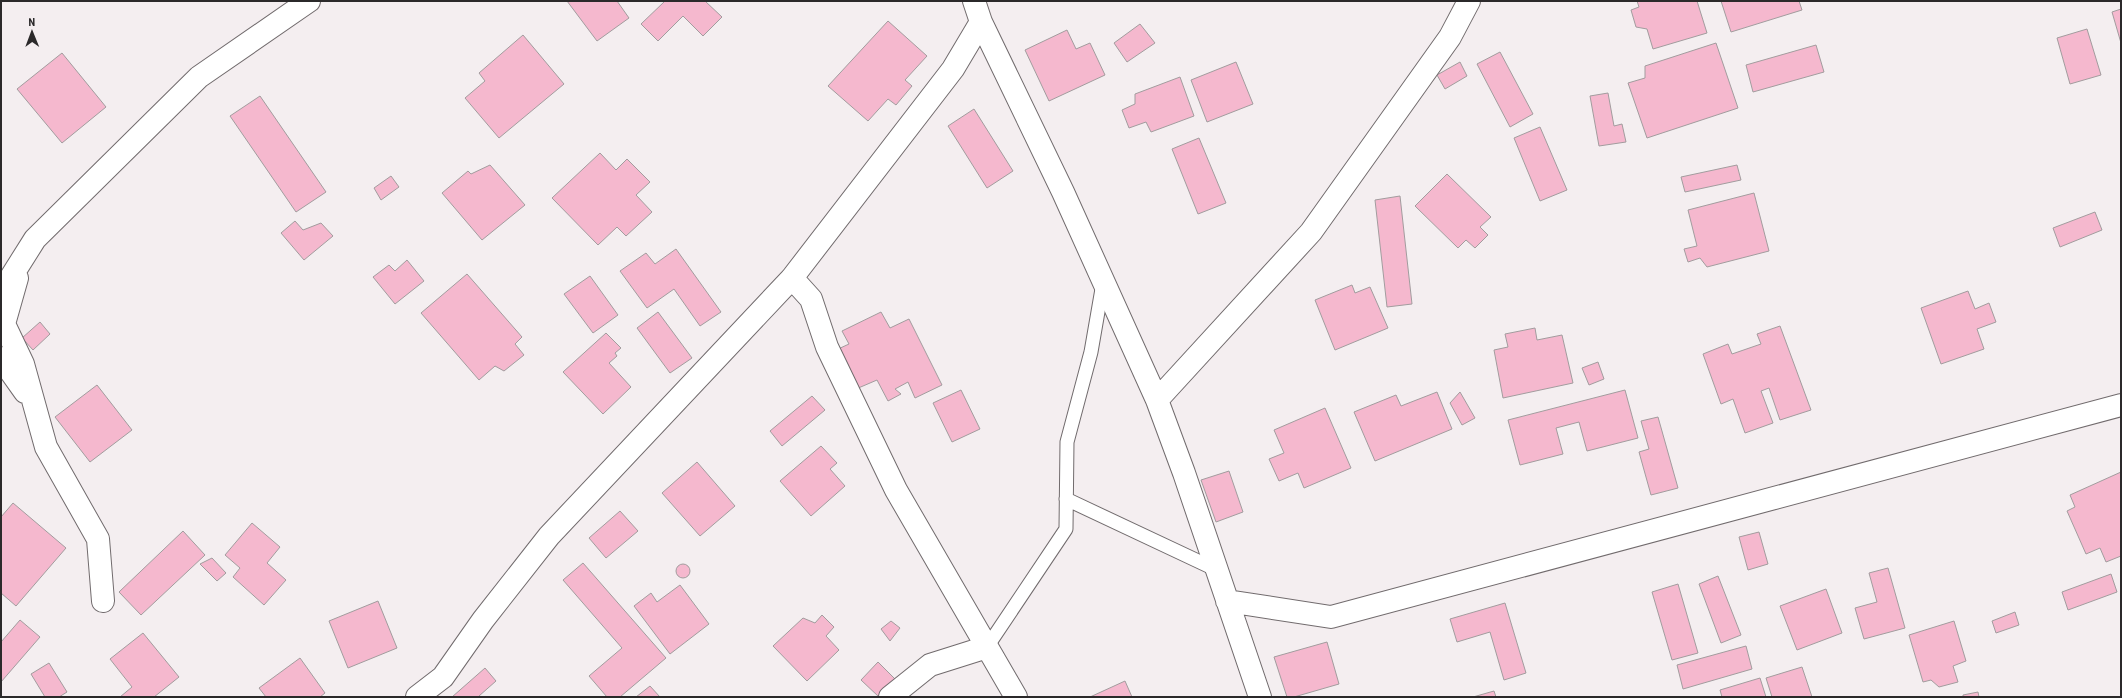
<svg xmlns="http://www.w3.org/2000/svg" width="2122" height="698" viewBox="0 0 2122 698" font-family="'Roboto Condensed',sans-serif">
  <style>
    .building { fill: #f5b8ce; stroke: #a29c9e }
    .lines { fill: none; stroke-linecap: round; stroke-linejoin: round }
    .lane-casing { stroke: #716b6d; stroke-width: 15 }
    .street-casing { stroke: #716b6d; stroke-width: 24 }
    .lane { stroke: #fff; stroke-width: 13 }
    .street { stroke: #fff; stroke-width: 22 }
  </style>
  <rect width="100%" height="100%" fill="#f4eef0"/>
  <path class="building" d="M567,1H617L629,18L597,41Z
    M665,1H705L722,17L703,36L683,16L658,41L641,24Z
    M1637,1H1697L1707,33L1653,49L1647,29L1636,27L1631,10L1639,7Z
    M1721,1H1799L1802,10L1731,32Z
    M2121,9V43L2112,12Z
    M888,21L927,56L905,80L912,86L896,105L888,99L868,121L828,86Z
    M1140,24L1155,43L1127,62L1114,43Z
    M2087,29L2101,75L2070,84L2057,38Z
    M1067,30L1076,49L1090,43L1105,75L1049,101L1025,50Z
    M523,35L564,84L499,138L465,98L485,81L479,73Z
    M1716,43L1738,108L1647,138L1628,83L1645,78V66Z
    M1816,45L1824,72L1753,92L1746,65Z
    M1500,52L1533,114L1510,127L1477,64Z
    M62,53L106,107L62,143L17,89Z
    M1236,62L1253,104L1207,122L1191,80Z
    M1460,62L1467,76L1445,89L1437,75Z
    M1180,77L1194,116L1151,132L1146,122L1129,128L1122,110L1135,104V94Z
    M1608,93L1614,126L1622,124L1626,142L1599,146L1590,96Z
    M260,96L326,192L296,212L230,116Z
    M974,109L1013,171L987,188L948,126Z
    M1540,127L1567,190L1540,201L1514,138Z
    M1199,138L1226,203L1198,214L1172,149Z
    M600,153L616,170L627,159L650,182L636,195L652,212L626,236L617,227L598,245L552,198Z
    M490,165L525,205L482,240L442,193L468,171L471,174Z
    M1737,165L1741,180L1685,192L1681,177Z
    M1447,174L1491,217L1480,227L1488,235L1475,248L1466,240L1458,248L1415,206Z
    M391,176L399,187L381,200L374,188Z
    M1754,193L1769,251L1707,267L1700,258L1688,262L1684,249L1697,246L1688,210Z
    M1400,196L1412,304L1387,307L1375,200Z
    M2095,212L2102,230L2060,247L2053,228Z
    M295,221L303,230L321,223L333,236L304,260L281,233Z
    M676,249L721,312L700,326L674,289L647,308L620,271L646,253L655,264Z
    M407,260L424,281L395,304L373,277L389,265L395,271Z
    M467,274L522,337L515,344L524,355L504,371L495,366L479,380L421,313Z
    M590,276L618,315L593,333L564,294Z
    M1352,285L1355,293L1370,287L1388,328L1335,350L1315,300Z
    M1968,291L1975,309L1989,303L1996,322L1977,329L1984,349L1941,364L1921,308Z
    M658,312L692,358L670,373L637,328Z
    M881,312L890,328L909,319L942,385L915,398L908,382L895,389L901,394L888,401L877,380L856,389L836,350L849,344L842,331Z
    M40,322L50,334L33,350L22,338Z
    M1780,326L1811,410L1780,420L1769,388L1761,391L1773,423L1745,433L1733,399L1721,404L1703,354L1728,344L1732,354L1761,344L1757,334Z
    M1535,328L1537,340L1562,335L1573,383L1503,398L1494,350L1508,347L1505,334Z
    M606,333L621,348L615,353L617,356L609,363L631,387L603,414L563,372Z
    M1598,362L1604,379L1589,385L1582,368Z
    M97,385L132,430L90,462L55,417Z
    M961,390L980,429L952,442L933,403Z
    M1625,390L1638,438L1587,451L1579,422L1556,428L1563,454L1520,465L1508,420Z
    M1437,392L1452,429L1375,461L1354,412L1396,395L1401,406Z
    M1460,392L1475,418L1462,425L1450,403Z
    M812,396L825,410L782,446L770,431Z
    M1325,408L1351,468L1304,488L1298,473L1279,481L1269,459L1284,453L1274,430Z
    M1658,417L1678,488L1651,495L1639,452L1649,449L1641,421Z
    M821,446L837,463L830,469L845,486L811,516L780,481Z
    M697,462L735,506L700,536L662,493Z
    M1229,471L1243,512L1216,522L1201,480Z
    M2121,472V556L2106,562L2100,548L2086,554L2067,511L2075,507L2070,495Z
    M13,503L66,548L16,606L1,593V517Z
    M620,511L638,531L606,558L589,538Z
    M252,523L280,547L267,563L286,580L264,605L233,577L240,568L225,555Z
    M183,531L205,555L141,615L119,592Z
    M1759,532L1768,564L1748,570L1739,537Z
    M212,558L226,573L217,581L200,564Z
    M583,563L666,658L620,697H607L589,676L622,648L563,580Z
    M676 571a7 7 0 1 1 14 0a7 7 0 1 1-14 0Z
    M1888,568L1905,628L1864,639L1855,608L1877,602L1869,573Z
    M2111,574L2117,592L2068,610L2062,592Z
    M1718,576L1741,635L1721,643L1699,584Z
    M1678,584L1698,653L1672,660L1652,592Z
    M680,585L709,624L670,654L634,606L651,593L657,602Z
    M1826,589L1842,633L1797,650L1780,606Z
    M378,601L397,648L348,668L329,621Z
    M1505,603L1526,673L1504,680L1490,632L1457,642L1450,619Z
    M2015,612L2019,625L1996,633L1992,621Z
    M822,615L834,627L826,636L839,650L807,681L773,646L803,618L815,623Z
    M20,620L40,637L1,682V642Z
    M891,621L900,628L890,641L881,629Z
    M1954,621L1966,661L1953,666L1958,682L1939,687L1931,680L1923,682L1909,635Z
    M143,633L179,677L154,697H120L132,687L110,659Z
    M1327,642L1339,684L1294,697H1287L1274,657Z
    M1746,646L1752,669L1683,689L1677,665Z
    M300,658L325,693L320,697H266L259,688Z
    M878,662L896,680L879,697L861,680Z
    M49,663L67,692L59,697H45L31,674Z
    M1802,667L1812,697H1772L1766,678Z
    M485,668L496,681L479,696L480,697H452Z
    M1760,678L1766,697H1722L1720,690Z
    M1125,681L1132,697H1090Z
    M650,686L660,697H636Z
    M1494,691L1496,697H1473Z
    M1978,692L1979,697H1963V695Z"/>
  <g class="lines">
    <g class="lane-casing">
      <path id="lane" d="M1066,499L1217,570
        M987,647L1066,529L1067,442L1091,352L1103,283"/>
    </g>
    <g class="street-casing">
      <path id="street" d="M974,1L981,22L1063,192L1157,400L1184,473L1260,697
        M17,278L4,324L23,364L46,447L98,539L103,601
        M792,278L811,299L827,347L896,490L1016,697
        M1,293L35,239L199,77L309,1
        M1,358L25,392
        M1157,400L1311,232L1450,37L1469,1
        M1227,601L1331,617L2121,405
        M417,697L443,677L483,620L549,536L792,278L953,69L981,22
        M890,697L930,665L987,647"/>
    </g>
    <use href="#lane" class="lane"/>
    <use href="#street" class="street"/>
  </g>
  <rect width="2122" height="698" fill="none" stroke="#2b292a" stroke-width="4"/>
  <g transform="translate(32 32) rotate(359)" stroke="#f4eef0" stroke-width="3" paint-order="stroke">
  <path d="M0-3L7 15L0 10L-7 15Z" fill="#2b292a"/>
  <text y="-6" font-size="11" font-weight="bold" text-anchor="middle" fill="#2b292a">N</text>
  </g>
</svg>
